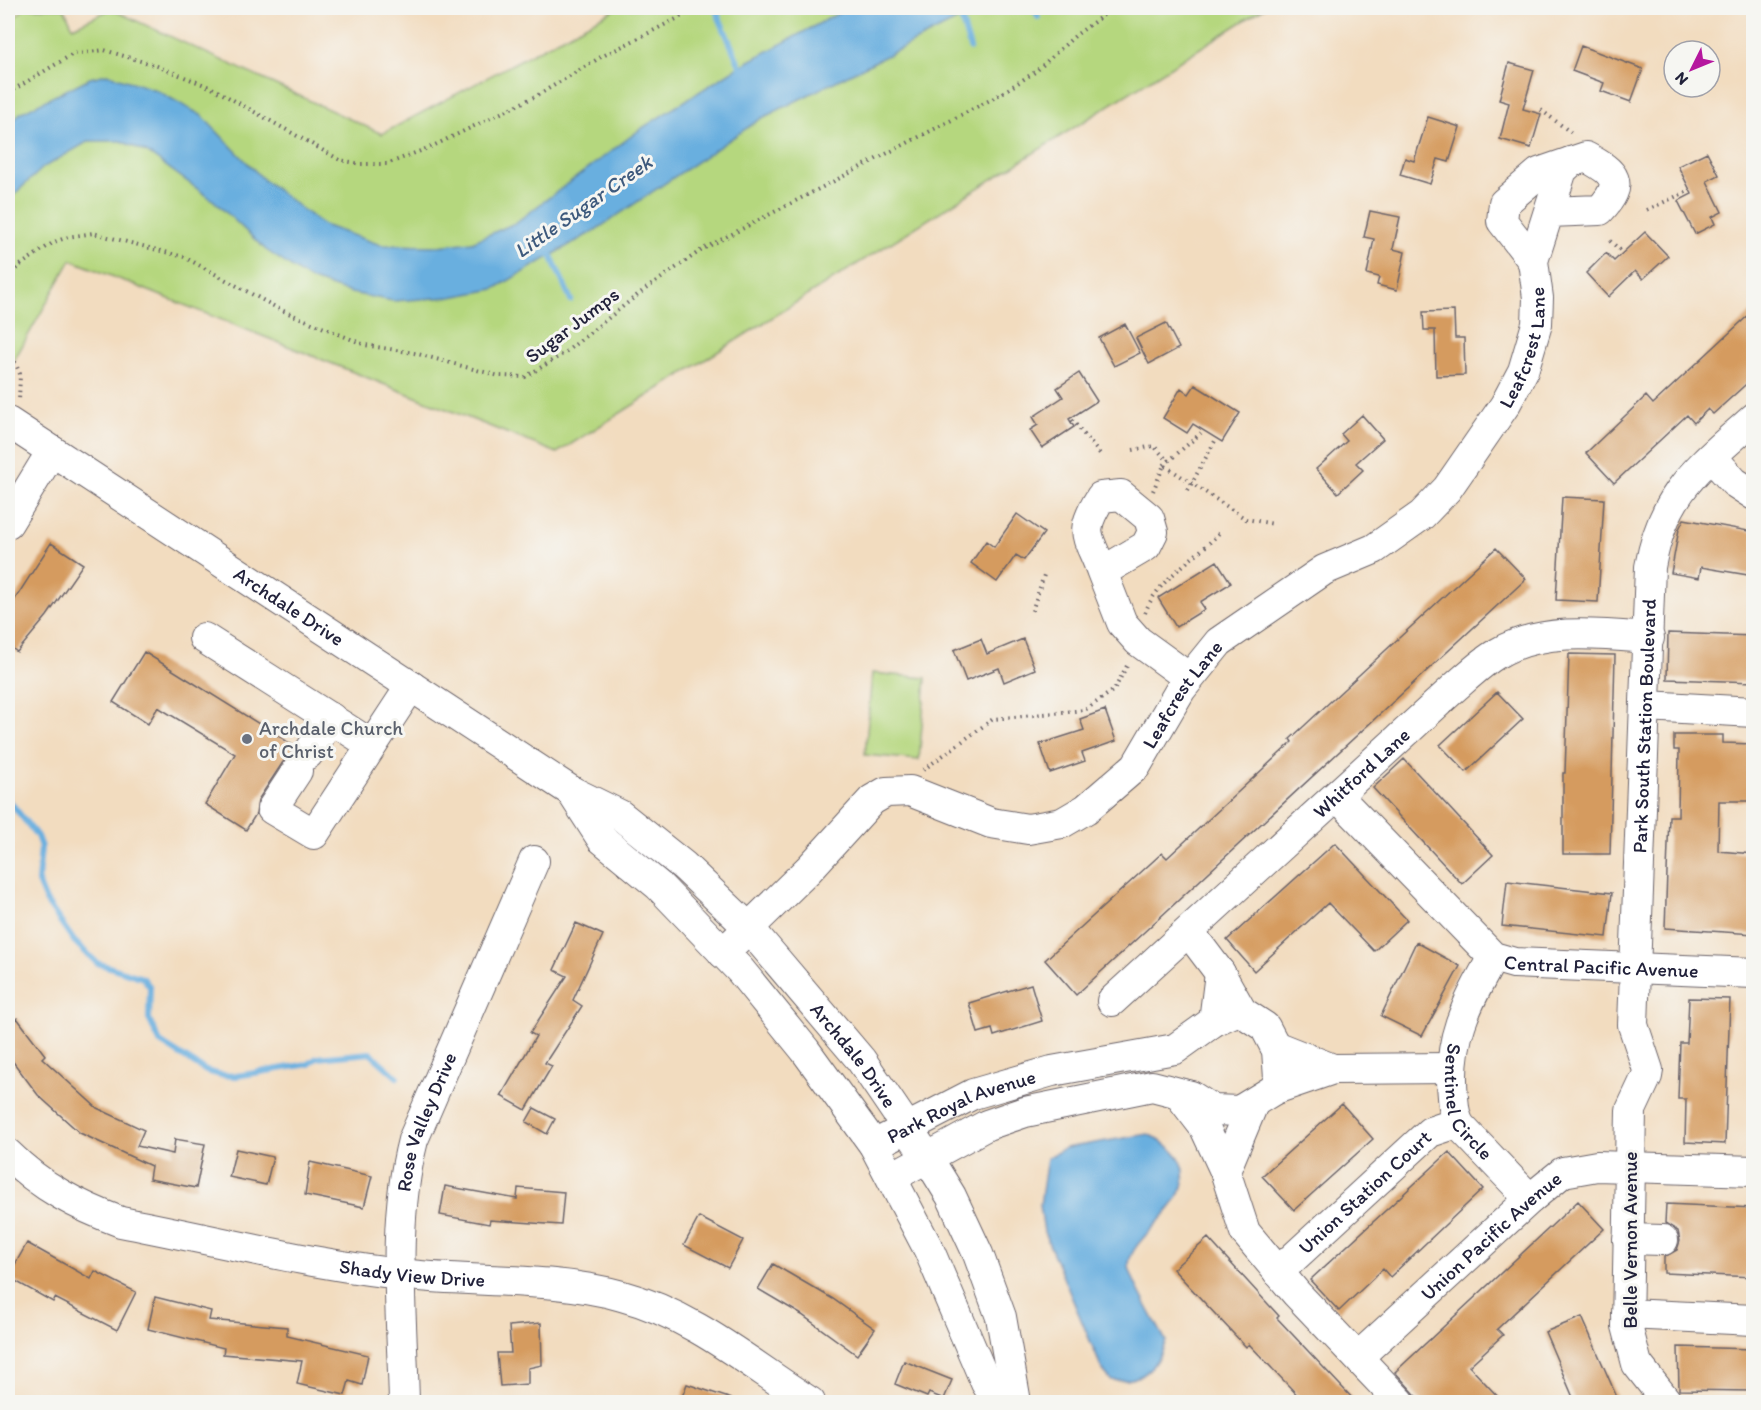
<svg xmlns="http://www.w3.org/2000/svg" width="1761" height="1410" viewBox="0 0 1761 1410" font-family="Itim,sans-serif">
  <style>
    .green { fill: #b5d77e; stroke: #6c7c5c; stroke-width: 1.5 }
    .water { fill: #69afdf; stroke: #46688d; stroke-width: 1.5 }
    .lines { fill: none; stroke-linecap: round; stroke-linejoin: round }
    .stream { stroke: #69afdf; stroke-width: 6 }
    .building { fill: #d59b5f }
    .minor-casing { stroke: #6b6369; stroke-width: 32 }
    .path { stroke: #6b6369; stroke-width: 4; stroke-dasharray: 1.5 4.5; stroke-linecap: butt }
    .minor { stroke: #fff; stroke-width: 30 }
    .worship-dot { fill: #6b7280; stroke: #f6f6f2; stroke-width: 2 }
    .labels { text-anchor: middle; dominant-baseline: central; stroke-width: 6; stroke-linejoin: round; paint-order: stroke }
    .street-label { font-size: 20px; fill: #22223b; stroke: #f6f6f2 }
    .worship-label { font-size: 20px; fill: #5b616d; stroke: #f6f6f2; text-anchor: start }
    .water-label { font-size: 21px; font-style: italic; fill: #3e5a7d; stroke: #f6f6f2 }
  </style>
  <rect width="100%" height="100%" fill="#f6f6f2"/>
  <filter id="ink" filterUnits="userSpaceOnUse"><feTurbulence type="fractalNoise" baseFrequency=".0167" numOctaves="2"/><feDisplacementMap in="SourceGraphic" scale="12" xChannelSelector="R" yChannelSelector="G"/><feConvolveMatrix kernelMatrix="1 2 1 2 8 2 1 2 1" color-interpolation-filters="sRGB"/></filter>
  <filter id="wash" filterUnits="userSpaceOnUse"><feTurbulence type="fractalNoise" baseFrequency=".008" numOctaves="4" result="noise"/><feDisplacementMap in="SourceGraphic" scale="24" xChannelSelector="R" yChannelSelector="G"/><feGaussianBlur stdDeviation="1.35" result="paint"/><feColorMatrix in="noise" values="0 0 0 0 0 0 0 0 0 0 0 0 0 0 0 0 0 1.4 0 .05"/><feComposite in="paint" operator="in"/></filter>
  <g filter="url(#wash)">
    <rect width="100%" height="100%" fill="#f2dcbf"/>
    <path class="green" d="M25,8H64L73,27L111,9L382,134L617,8H1264L557,453L71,260L8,371V23Z
      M872,673L926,678L919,760L865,755Z"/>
    <path class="water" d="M848,8H982L762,118L597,229L494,289L451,297L393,301L351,293L309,279L266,250L214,201L148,153L121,141H89L44,167L8,200V127L20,113L90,78L107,74L156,90L201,115L264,180L323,225L381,245L438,246L472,242L515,223L642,128L740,66Z
      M1148,1134C1165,1143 1186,1155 1184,1177C1181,1214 1128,1239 1129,1266C1130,1279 1158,1326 1166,1341C1157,1367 1140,1384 1111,1380L1102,1369L1044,1232L1040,1205L1047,1158L1065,1148Z"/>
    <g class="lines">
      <path class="stream" d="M715,8L743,73
        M958,8L970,48
        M1034,8L1038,17
        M548,249L571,300
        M8,799L37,836L41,847L38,882L46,901L74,941L97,963L143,978L150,987L149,1019L160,1042L206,1071L221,1075L236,1076L309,1064L317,1058L370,1053L397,1077"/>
    </g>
    <g id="blocks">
      <path class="building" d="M1581,46L1643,69L1631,102L1601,91L1604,83L1572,71Z
        M1509,63L1534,70L1523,109L1541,114L1531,148L1500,139L1509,103L1499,100Z
        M1428,117L1460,127L1449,162L1438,159L1430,184L1400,175L1405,158L1414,161Z
        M1707,152L1719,175L1707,181L1722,212L1712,217L1715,224L1695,234L1678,201L1692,194L1678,166Z
        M1370,211L1400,217L1393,249L1405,252L1397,290L1377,285L1379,277L1367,274L1374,239L1364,237Z
        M1645,232L1668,256L1643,279L1635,271L1608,297L1586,273L1606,253L1614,261Z
        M1754,310V377L1713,414L1708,409L1694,423L1687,415L1614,483L1586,453L1646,396L1653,404Z
        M1454,311L1455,338H1464L1465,375L1436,376L1435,330H1424L1423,312Z
        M1166,323L1179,348L1149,364L1136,338Z
        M1125,324L1140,353L1114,366L1099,338Z
        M1079,373L1097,401L1069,419L1074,427L1042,448L1030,430L1038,425L1033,417L1063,397L1057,388Z
        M1195,385L1240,413L1222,442L1193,424L1187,433L1163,418L1181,388L1189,394Z
        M1362,415L1383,439L1356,463L1363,470L1338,493L1316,469L1347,441L1341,434Z
        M1562,497L1604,499L1598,602L1556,600Z
        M1017,514L1044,533L1024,560L1016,555L997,582L971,563L986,541L994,547Z
        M1684,519L1754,532V576L1701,567L1699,578L1671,573L1679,529Z
        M51,543L83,564L47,616L17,652L8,645V610Z
        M1496,548L1526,579L1076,995L1045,960L1162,853L1167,858L1292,742L1290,739Z
        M1217,561L1231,583L1200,602L1205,609L1176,627L1158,598Z
        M1668,633L1754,636V682L1667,679Z
        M981,639L987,654L1023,639L1035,669L1004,682L999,668L966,681L954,650Z
        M144,652L293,745L291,755L283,762L258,800L256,814L246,830L205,804L235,754L158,707L148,724L113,702Z
        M1569,654L1615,655L1610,854H1563V773H1565Z
        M1497,692L1523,719L1466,772L1440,745Z
        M1105,710L1116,741L1082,753L1085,761L1050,773L1040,744L1084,730L1080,719Z
        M1674,735H1723V743L1754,744V801H1719L1718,851L1754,854V934L1665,928L1669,816H1678L1679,750H1674Z
        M1404,759L1493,855L1462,884L1373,788Z
        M1335,843L1407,920L1374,951L1328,903L1254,971L1227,940Z
        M1507,881L1612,893L1607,937L1502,926Z
        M576,923L603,935L573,1000L582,1006L545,1063L552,1066L526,1110L501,1096L536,1036L530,1033L567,976L554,970Z
        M1416,942L1460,966L1422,1036L1381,1016Z
        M1031,984L1042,1021L994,1036L992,1029L978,1033L969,1003Z
        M1689,998L1730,999L1725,1144L1685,1142L1686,1099H1678L1680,1043H1687Z
        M17,1018L45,1055L42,1058L97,1108L144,1130L137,1146L173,1154L175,1139L205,1144L196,1188L149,1179L151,1166L80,1133L38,1095L8,1055V1025Z
        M1342,1104L1373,1139L1294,1210L1262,1176Z
        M534,1108L555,1119L547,1134L526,1122Z
        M236,1149L273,1157L266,1185L229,1177Z
        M1449,1152L1483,1189L1390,1277L1383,1269L1339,1311L1310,1280Z
        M310,1162L372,1176L364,1207L305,1195Z
        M445,1186L517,1199L518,1188L564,1192L561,1225L490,1220L489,1224L440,1215Z
        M1578,1201L1604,1229L1497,1329L1503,1335L1469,1366L1503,1402H1422L1395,1372Z
        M1666,1204L1754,1208V1277L1664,1273V1257L1677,1250L1680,1241L1678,1231L1665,1223Z
        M699,1217L743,1240L728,1268L684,1245Z
        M1208,1238L1279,1316L1277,1318L1356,1402H1304L1249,1344L1246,1347L1173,1269Z
        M27,1243L91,1279L95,1271L136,1292L117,1330L55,1298L53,1302L8,1277Z
        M773,1264L833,1299L875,1329L857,1355L802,1315L758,1289Z
        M155,1297L211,1311L209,1320L287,1327V1336L368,1355L362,1385L349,1381L345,1395L297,1384L302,1361L223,1354L224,1348L148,1329Z
        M1582,1317L1619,1402H1575L1545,1332Z
        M541,1323L542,1365L528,1368V1384L500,1386L497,1353H511L509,1326Z
        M1678,1347L1754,1349V1391L1679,1390Z
        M904,1361L952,1380L944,1399L929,1393L927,1397L895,1384Z
        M687,1384L732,1399V1402H680Z"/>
    </g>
  </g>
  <g filter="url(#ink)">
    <use href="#blocks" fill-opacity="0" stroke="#6b6369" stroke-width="1.5"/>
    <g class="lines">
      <g class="minor-casing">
        <g id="minor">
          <path d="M1533,261L1502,221L1504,203L1539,173L1571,162"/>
          <path id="s1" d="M8,422L571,791L620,815L684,866L750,929L861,1060L927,1157L951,1196L978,1254L1001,1317L1016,1402"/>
          <path d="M1712,457L1734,482L1754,495"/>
          <path d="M8,523L52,451"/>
          <path d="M1102,572L1146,546L1153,532L1149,518L1121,495L1101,497C1077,535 1089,535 1102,572L1122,623L1138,641L1189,678"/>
          <path d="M204,638L372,745"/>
          <path d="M1646,706L1754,712"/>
          <path d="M308,754L331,718"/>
          <path d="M297,771L272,809L314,834L411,686"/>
          <path d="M571,791L602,839L659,886L740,970L805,1050L874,1145L929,1250L986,1383L998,1402"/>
          <path id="s2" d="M1338,797L1493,957L1514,963L1754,973"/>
          <path d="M1189,932L1220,973"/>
          <path id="s3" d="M723,953L809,869L872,800L886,792L910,791L991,823L1028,829L1062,823L1086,809L1136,766L1181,689L1219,642L1324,570L1374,549L1422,515L1447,489L1505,405L1523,371L1537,324L1538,298L1533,261L1562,170L1571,162L1586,157C1616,173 1625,183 1600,210L1549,212"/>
          <path id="s4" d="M1493,957C1466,1005 1447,1040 1453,1097C1454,1108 1454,1118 1461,1127L1530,1199"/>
          <path id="s5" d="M1112,1001L1454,688C1468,676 1482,662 1498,653C1542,627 1600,634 1649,638"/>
          <path d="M1214,1021L1220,973L1242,1012"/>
          <path d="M1333,1069L1451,1068"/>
          <path d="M1275,1089L1333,1069L1275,1046"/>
          <path d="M1182,1098L1205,1128L1225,1171L1253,1104"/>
          <path id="s6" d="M874,1145L973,1094L1052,1071L1175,1049L1214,1021L1234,1012H1242L1265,1027L1277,1050L1279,1078L1275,1089L1239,1111L1213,1110L1191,1096L1152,1086L1025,1112L987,1125L892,1177"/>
          <path id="s7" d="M8,1154C41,1187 78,1206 121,1222C220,1241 320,1267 420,1276C487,1282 557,1278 622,1296C693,1315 750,1364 810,1402"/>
          <path d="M1225,1171L1245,1232L1296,1293L1400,1402"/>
          <path d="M1628,1239L1663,1240"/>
          <path id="s8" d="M1278,1272L1430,1132L1457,1123"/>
          <path d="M1627,1314L1754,1320"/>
          <path id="s9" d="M1358,1357L1530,1199L1563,1172L1597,1166L1754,1171"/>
          <path id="s10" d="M404,1402C402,1316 391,1225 413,1140L534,861"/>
          <path id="s11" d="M1667,1402L1637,1364L1627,1326L1631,1110L1647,1076L1648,1070L1633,1025L1650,567C1664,490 1699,468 1754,418"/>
        </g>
      </g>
      <path class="path" d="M8,93L73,54L104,50L157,66L212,88L340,160L361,164H387L433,146L538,95L601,57L698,8
        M1541,110L1573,134
        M1647,210L1688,191
        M1610,241L1621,251
        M8,278L19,266L54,242L68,237L93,233L184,257L281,310L365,345L414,353L499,376L525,377L563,354L640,293L703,249L994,98L1035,72L1076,35L1113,8
        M8,345L20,374L19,402
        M1072,420L1101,455
        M1133,450L1154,446L1167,460
        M1164,465L1201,433
        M1188,490L1215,441
        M1153,491L1164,465L1246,519L1274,524
        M1032,611L1045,572
        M1145,613C1157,579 1197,558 1220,532
        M923,770L993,719L1085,710L1114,690L1129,662"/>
      <use href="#minor" class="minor"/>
    </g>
  </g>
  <circle class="worship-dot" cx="247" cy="739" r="6"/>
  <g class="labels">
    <g class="street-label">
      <text transform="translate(572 325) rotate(-37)">Sugar Jumps</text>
      <text stroke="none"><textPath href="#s3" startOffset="1096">Leafcrest Lane</textPath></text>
      <text stroke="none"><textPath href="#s1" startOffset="336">Archdale Drive</textPath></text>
      <text stroke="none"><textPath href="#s3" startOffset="592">Leafcrest Lane</textPath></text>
      <text stroke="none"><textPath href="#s11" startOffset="694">Park South Station Boulevard</textPath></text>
      <text stroke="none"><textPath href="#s5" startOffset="338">Whitford Lane</textPath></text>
      <text stroke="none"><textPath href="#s2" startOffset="332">Central Pacific Avenue</textPath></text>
      <text stroke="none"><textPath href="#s1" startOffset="1064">Archdale Drive</textPath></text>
      <text stroke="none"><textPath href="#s4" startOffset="158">Sentinel Circle</textPath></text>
      <text stroke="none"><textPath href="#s6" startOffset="96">Park Royal Avenue</textPath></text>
      <text stroke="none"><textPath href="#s10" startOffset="284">Rose Valley Drive</textPath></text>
      <text stroke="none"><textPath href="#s8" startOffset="118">Union Station Court</textPath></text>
      <text stroke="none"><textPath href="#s9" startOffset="180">Union Pacific Avenue</textPath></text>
      <text transform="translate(1630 1240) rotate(-90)">Belle Vernon Avenue</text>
      <text stroke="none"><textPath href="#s7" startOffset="429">Shady View Drive</textPath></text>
    </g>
    <g class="worship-label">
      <text x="259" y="728">Archdale Church<tspan x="259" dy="23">of Christ</tspan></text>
    </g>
    <g class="water-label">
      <text transform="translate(583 206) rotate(-35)">Little Sugar Creek</text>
    </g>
  </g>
  <rect width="1761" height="1410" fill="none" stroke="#f6f6f2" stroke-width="30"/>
  <g transform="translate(1692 69) rotate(227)"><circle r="28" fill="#f6f6f2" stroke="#a1a1a9" stroke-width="1.5"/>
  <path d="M0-4.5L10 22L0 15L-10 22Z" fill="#b5179e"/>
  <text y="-9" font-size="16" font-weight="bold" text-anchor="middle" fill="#22223b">N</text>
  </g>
</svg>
